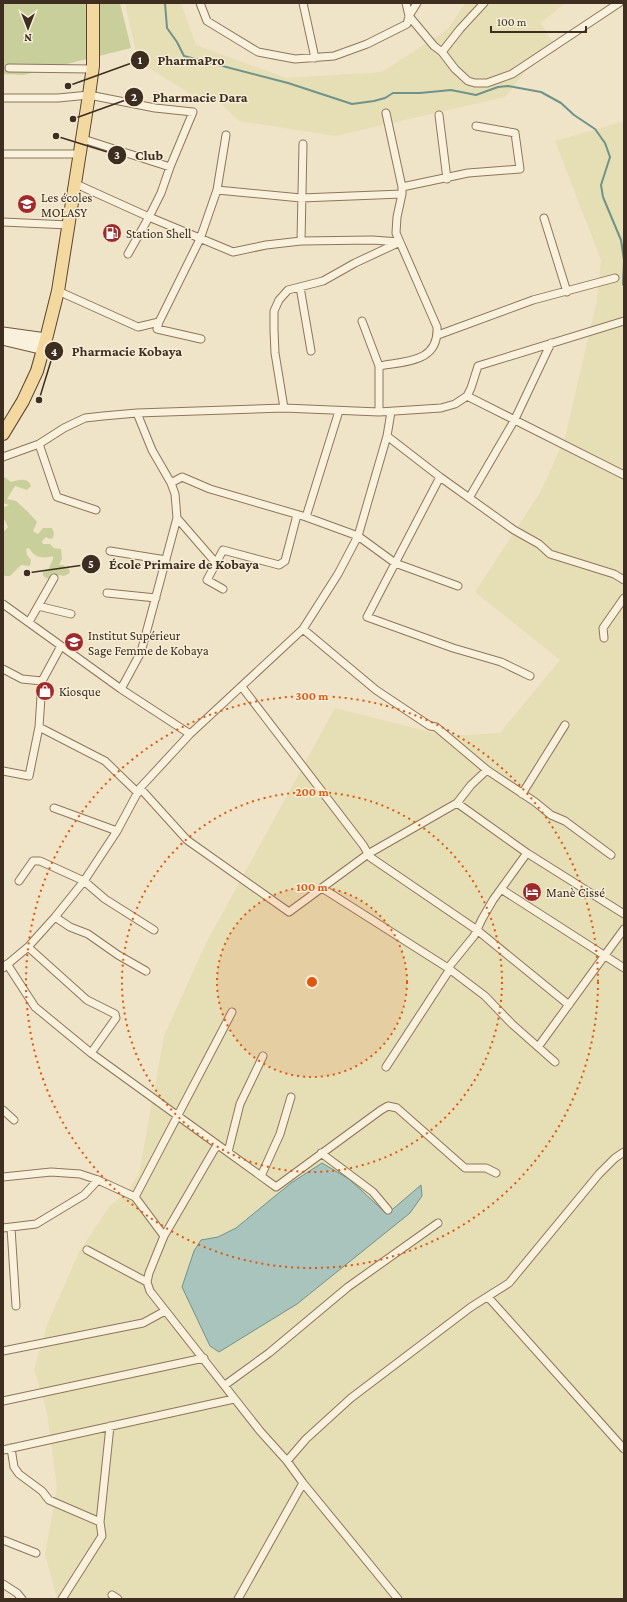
<svg xmlns="http://www.w3.org/2000/svg" width="627" height="1602" viewBox="0 0 627 1602" font-family="'Crimson Pro',serif">
  <style>
    .farmland { fill: #e6deb5 }
    .green { fill: #c9cf9b }
    .water { fill: #a9c4bc; stroke: #6f938a }
    .lines { fill: none; stroke-linecap: round; stroke-linejoin: round }
    .stream { stroke: #6f938a; stroke-width: 2 }
    .minor-casing { stroke: #8d765c; stroke-width: 9 }
    .secondary-casing { stroke: #6f573f; stroke-width: 13 }
    .primary-casing { stroke: #5b4430; stroke-width: 14 }
    .minor { stroke: #faf1dc; stroke-width: 7 }
    .secondary { stroke: #faf1dc; stroke-width: 11 }
    .primary { stroke: #f3d9a0; stroke-width: 12 }
    .ring { fill: none; stroke: #df570d; stroke-width: 2; stroke-dasharray: 2 4 }
    .labels { text-anchor: middle; dominant-baseline: central; stroke-width: 3; stroke-linejoin: round; paint-order: stroke }
    .poi-label { font-size: 13px; fill: #3d2e20; stroke: #f7eed8; text-anchor: start }
    .centre { fill: #df570d; stroke: #f7eed8; stroke-width: 2 }
    .ring-label { font-size: 12px; text-anchor: middle; font-weight: bold; fill: #df570d; stroke: #f7eed8; stroke-width: 3; stroke-linejoin: round; paint-order: stroke }
    .leader { fill: none; stroke: #3d2e20; stroke-width: 1.5 }
    .callout-dot { fill: #3d2e20; stroke: #f7eed8; stroke-width: 1.5 }
    .mark-label { font-size: 12px; text-anchor: middle; font-weight: bold; fill: #fff }
    .callout-label { font-size: 14px; text-anchor: middle; font-weight: bold; fill: #3d2e20; stroke: #f7eed8; stroke-width: 3; stroke-linejoin: round; paint-order: stroke }
  </style>
  <rect width="100%" height="100%" fill="#f0e4c8"/>
  <path class="farmland" d="M125,3H181L196,45L286,78L382,72L448,29L465,3H565L541,23L553,43L533,62L505,97L335,136L239,121L220,103L189,93L138,61Z
    M624,121V1599H57L45,1554L57,1487L47,1413L34,1369L47,1325L79,1252L109,1207L127,1192L139,1174L164,1036L205,945L335,708L446,736L500,733L560,660L475,592L540,493L565,438L597,300L601,260L555,141Z"/>
  <path class="green" d="M3,3H120L131,48L23,75L3,74Z
    M3,476L11,482C18,480 23,478 29,482L31,486L27,490L15,486L7,499L16,501L30,514L37,522L33,531L38,534L43,528H52L54,533L53,538L50,539L46,537L42,541L43,544H50L54,548L61,549L62,559L59,565H63L69,569L70,573L64,576L59,575L50,580L43,576V572L48,570L53,559V556C42,559 35,558 29,548L26,549L27,555L31,560L30,566L21,565L10,576H5L3,574V532L8,527L3,517V506L5,507L9,505L3,503Z"/>
  <path class="water" d="M322,1163L349,1179L387,1214L421,1185L422,1196L410,1213L297,1304L219,1352L210,1346L182,1287L194,1251L201,1240L218,1237L236,1228L291,1183Z"/>
  <g class="lines">
    <path class="stream" d="M165,3L167,28L177,42L184,56L288,83L352,104L374,101L385,98L393,93H420L451,90L476,95L498,87L508,86L541,92L561,103L574,115L595,129L605,143L610,157L601,185L603,197L621,240L624,260L623,284L624,286"/>
    <g class="minor-casing">
      <path id="minor" d="M200,3L207,21L258,52L295,59L334,56L367,44L407,24L409,16L417,3
        M303,3L315,58
        M406,3L409,16L434,46L442,52L455,69L468,81L475,83H487L512,74L619,3
        M442,52L460,29L484,3
        M9,68L92,69
        M3,98H58L89,95L155,108L193,112L170,167L161,193L149,217L128,254
        M439,115L447,179
        M226,135L217,190L301,198L402,194
        M83,139L170,167
        M3,154H80
        M76,184L149,217L233,252L266,245L301,241L372,240L400,242
        M402,187L468,173L520,169L515,133L476,126
        M544,218L567,292
        M3,222L69,225
        M301,241L303,144
        M300,287L311,351
        M58,291L138,327L159,322L200,239L217,190
        M362,321L379,366V412
        M159,322L157,329L201,339
        M438,335L533,300L615,278
        M379,366C405,361 439,363 437,327L396,233L397,217L402,194V187L386,113
        M467,396L624,475
        M284,408L275,353L274,330V311L279,300L288,290L323,281L355,263L400,242
        M387,436L440,477L514,530L539,544L550,554L614,574L624,580
        M39,444L57,497L96,510
        M3,457L39,444L64,428L85,418L103,416L137,413L284,408L379,412L441,408L455,404L467,396L471,388L478,366L624,321
        M440,477L367,617L453,648L501,662L530,676
        M171,483L182,477L210,489L306,517L358,536L395,563L458,586
        M469,498L515,419L551,343
        M306,517L339,411
        M177,518L216,563
        M110,551L166,560
        M223,589L207,580L223,550L279,565L285,561L297,515
        M107,593L156,598
        M3,604L121,689L190,734
        M38,606L71,614
        M29,622L54,578
        M303,629L376,690L430,726L436,727L487,770L535,802L551,815L565,821L611,855
        M604,638L603,628L624,598
        M3,669L22,679L42,681
        M242,687L363,845L370,857L477,930L569,1005
        M121,689L141,652L177,518L175,494L171,483L152,450L137,413
        M39,727L105,761L138,793
        M487,770L471,785L457,803L527,853L493,900L482,919L474,936L448,968L485,996L512,1024L555,1062
        M3,771L29,776L39,727L42,681L61,646
        M140,788L187,840L289,912L368,854L457,803
        M522,794L565,725
        M54,808L117,831
        M527,853L624,914
        M19,881L33,861H40L84,881L105,899L154,930
        M322,888L448,968
        M501,889L624,968
        M55,917L70,927L88,934L118,955L146,971
        M28,947L87,1000L115,1014L116,1018L91,1053
        M7,964L35,1007L91,1053L218,1145
        M3,968L28,947L55,917L84,881L117,831L140,788L190,734L303,629L338,574L358,536L387,436L391,412
        M538,1047L624,929
        M386,1067L450,969
        M3,1110L14,1120
        M228,1152L240,1104L263,1056
        M321,1153L373,1192L388,1210
        M261,1176L280,1134L291,1097
        M3,1177L51,1172L80,1174L98,1180L135,1197L164,1236L214,1150L218,1145L276,1187L381,1110L388,1106L397,1108L465,1168H486L496,1173
        M135,1197L232,1012
        M3,1228L36,1224L84,1195L98,1180
        M11,1228L16,1306
        M164,1236L149,1273L147,1282L150,1291L260,1431L287,1461L303,1483L398,1599
        M87,1250L147,1282
        M488,1297L624,1449
        M3,1351L143,1323L165,1311
        M225,1385L269,1353L348,1287L438,1223
        M3,1401L204,1358
        M11,1448L14,1467L19,1474L42,1491L49,1500L100,1522
        M3,1450L234,1399
        M287,1461L306,1439L351,1398L471,1307L509,1283L599,1174L615,1158L624,1152
        M3,1540L36,1553
        M3,1584L17,1593L22,1599
        M112,1595L118,1599
        M62,1599L102,1536L100,1522L110,1426
        M238,1599L303,1483"/>
    </g>
    <g class="secondary-casing">
      <path id="secondary" d="M3,333L46,339
        M6,340L44,349"/>
    </g>
    <g class="primary-casing">
      <path id="primary" d="M3,434L23,401L37,371L46,339L58,291L89,95L93,66V3"/>
    </g>
    <use href="#minor" class="minor"/>
    <use href="#secondary" class="secondary"/>
    <use href="#primary" class="primary"/>
  </g>
  <circle cx="312" cy="982" r="95" fill="#df570d" fill-opacity=".12"/>
  <g class="ring">
    <circle cx="312" cy="982" r="95"/>
    <circle cx="312" cy="982" r="190"/>
    <circle cx="312" cy="982" r="286"/>
  </g>
  <defs>
    <g id="school-disc" transform="scale(1)"><circle r="9.5" fill="#9e2a2b" stroke="#f7eed8"/><path d="M0-5L7-2L0 1L-7-2ZM-4 1L0 2.5L4 1V4Q0 6-4 4Z" fill="#fff"/></g>
    <g id="fuel-disc" transform="scale(1)"><circle r="9.5" fill="#9e2a2b" stroke="#f7eed8"/><path d="M-5.5-6h7V0h2V4h1.3V-2.5L3-4.5l.8-.8L6-3V5H2.5V1h-1V6h-7ZM-4.2-4.7v3.2H.2V-4.7Z" fill="#fff"/></g>
    <g id="university-disc" transform="scale(1)"><circle r="9.5" fill="#9e2a2b" stroke="#f7eed8"/><path d="M0-5L7-2L0 1L-7-2ZM-4 1L0 2.5L4 1V4Q0 6-4 4Z" fill="#fff"/></g>
    <g id="shop-disc" transform="scale(1)"><circle r="9.5" fill="#9e2a2b" stroke="#f7eed8"/><path d="M-5-2.5h2.3a2.7 3.5 0 0 1 5.4 0H5L5.5 6h-11ZM-1.5-2.5h3a1.5 2.3 0 0 0-3 0Z" fill="#fff"/></g>
    <g id="hotel-disc" transform="scale(1)"><circle r="9.5" fill="#9e2a2b" stroke="#f7eed8"/><path d="M-6-4.5h1.5V1H6V5H4.5V3h-9V5H-6ZM-4 0a1.8 1.8 0 1 1 3.6 0ZM.5 0V-2.5h3Q6-2.5 6 0Z" fill="#fff"/></g>
  </defs>
  <g fill-rule="evenodd">
    <use href="#school-disc" x="27" y="204"/>
    <use href="#fuel-disc" x="112" y="233"/>
    <use href="#university-disc" x="74" y="642"/>
    <use href="#shop-disc" x="45" y="691"/>
    <use href="#hotel-disc" x="532" y="892"/>
  </g>
  <g class="labels">
    <g class="poi-label">
      <text x="41" y="197">Les écoles<tspan x="41" dy="15">MOLASY</tspan></text>
      <text x="126" y="233">Station Shell</text>
      <text x="88" y="635">Institut Supérieur<tspan x="88" dy="15">Sage Femme de Kobaya</tspan></text>
      <text x="59" y="691">Kiosque</text>
      <text x="546" y="892">Manè Cissé</text>
    </g>
  </g>
  <circle cx="312" cy="982" r="6" class="centre"/>
  <g class="ring-label">
    <text x="312" y="700">300 m</text>
    <text x="312" y="796">200 m</text>
    <text x="312" y="891">100 m</text>
  </g>
  <path class="leader" d="M68 86L140 60M73 119L134 97M56 136L117 155M39 400L54 351M27 573L91 564"/>
  <g class="callout-dot">
    <circle cx="68" cy="86" r="4"/>
    <circle cx="73" cy="119" r="4"/>
    <circle cx="56" cy="136" r="4"/>
    <circle cx="39" cy="400" r="4"/>
    <circle cx="27" cy="573" r="4"/>
    <circle cx="140" cy="60" r="10"/>
    <circle cx="134" cy="97" r="10"/>
    <circle cx="117" cy="155" r="10"/>
    <circle cx="54" cy="351" r="10"/>
    <circle cx="91" cy="564" r="10"/>
  </g>
  <g class="mark-label">
    <text x="140" y="64">1</text>
    <text x="134" y="101">2</text>
    <text x="117" y="159">3</text>
    <text x="54" y="356">4</text>
    <text x="91" y="568">5</text>
  </g>
  <g class="callout-label">
    <text x="191" y="65">PharmaPro</text>
    <text x="200" y="102">Pharmacie Dara</text>
    <text x="149" y="160">Club</text>
    <text x="127" y="356">Pharmacie Kobaya</text>
    <text x="184" y="569">École Primaire de Kobaya</text>
  </g>
  <rect width="627" height="1602" fill="none" stroke="#3d2e20" stroke-width="8"/>
  <g transform="translate(28 28) rotate(180)" stroke="#f7eed8" stroke-width="3" paint-order="stroke">
  <path d="M0-3L7 15L0 10L-7 15Z" fill="#3d2e20"/>
  <text y="-6" font-size="11" font-weight="bold" text-anchor="middle" fill="#3d2e20">N</text>
  </g>
  <path d="M491 26v6h95v-6" fill="none" stroke="#3d2e20" stroke-width="2"/>
  <text x="497" y="26" font-size="12" fill="#3d2e20" stroke="#f7eed8" stroke-width="3" paint-order="stroke">100 m</text>
</svg>
